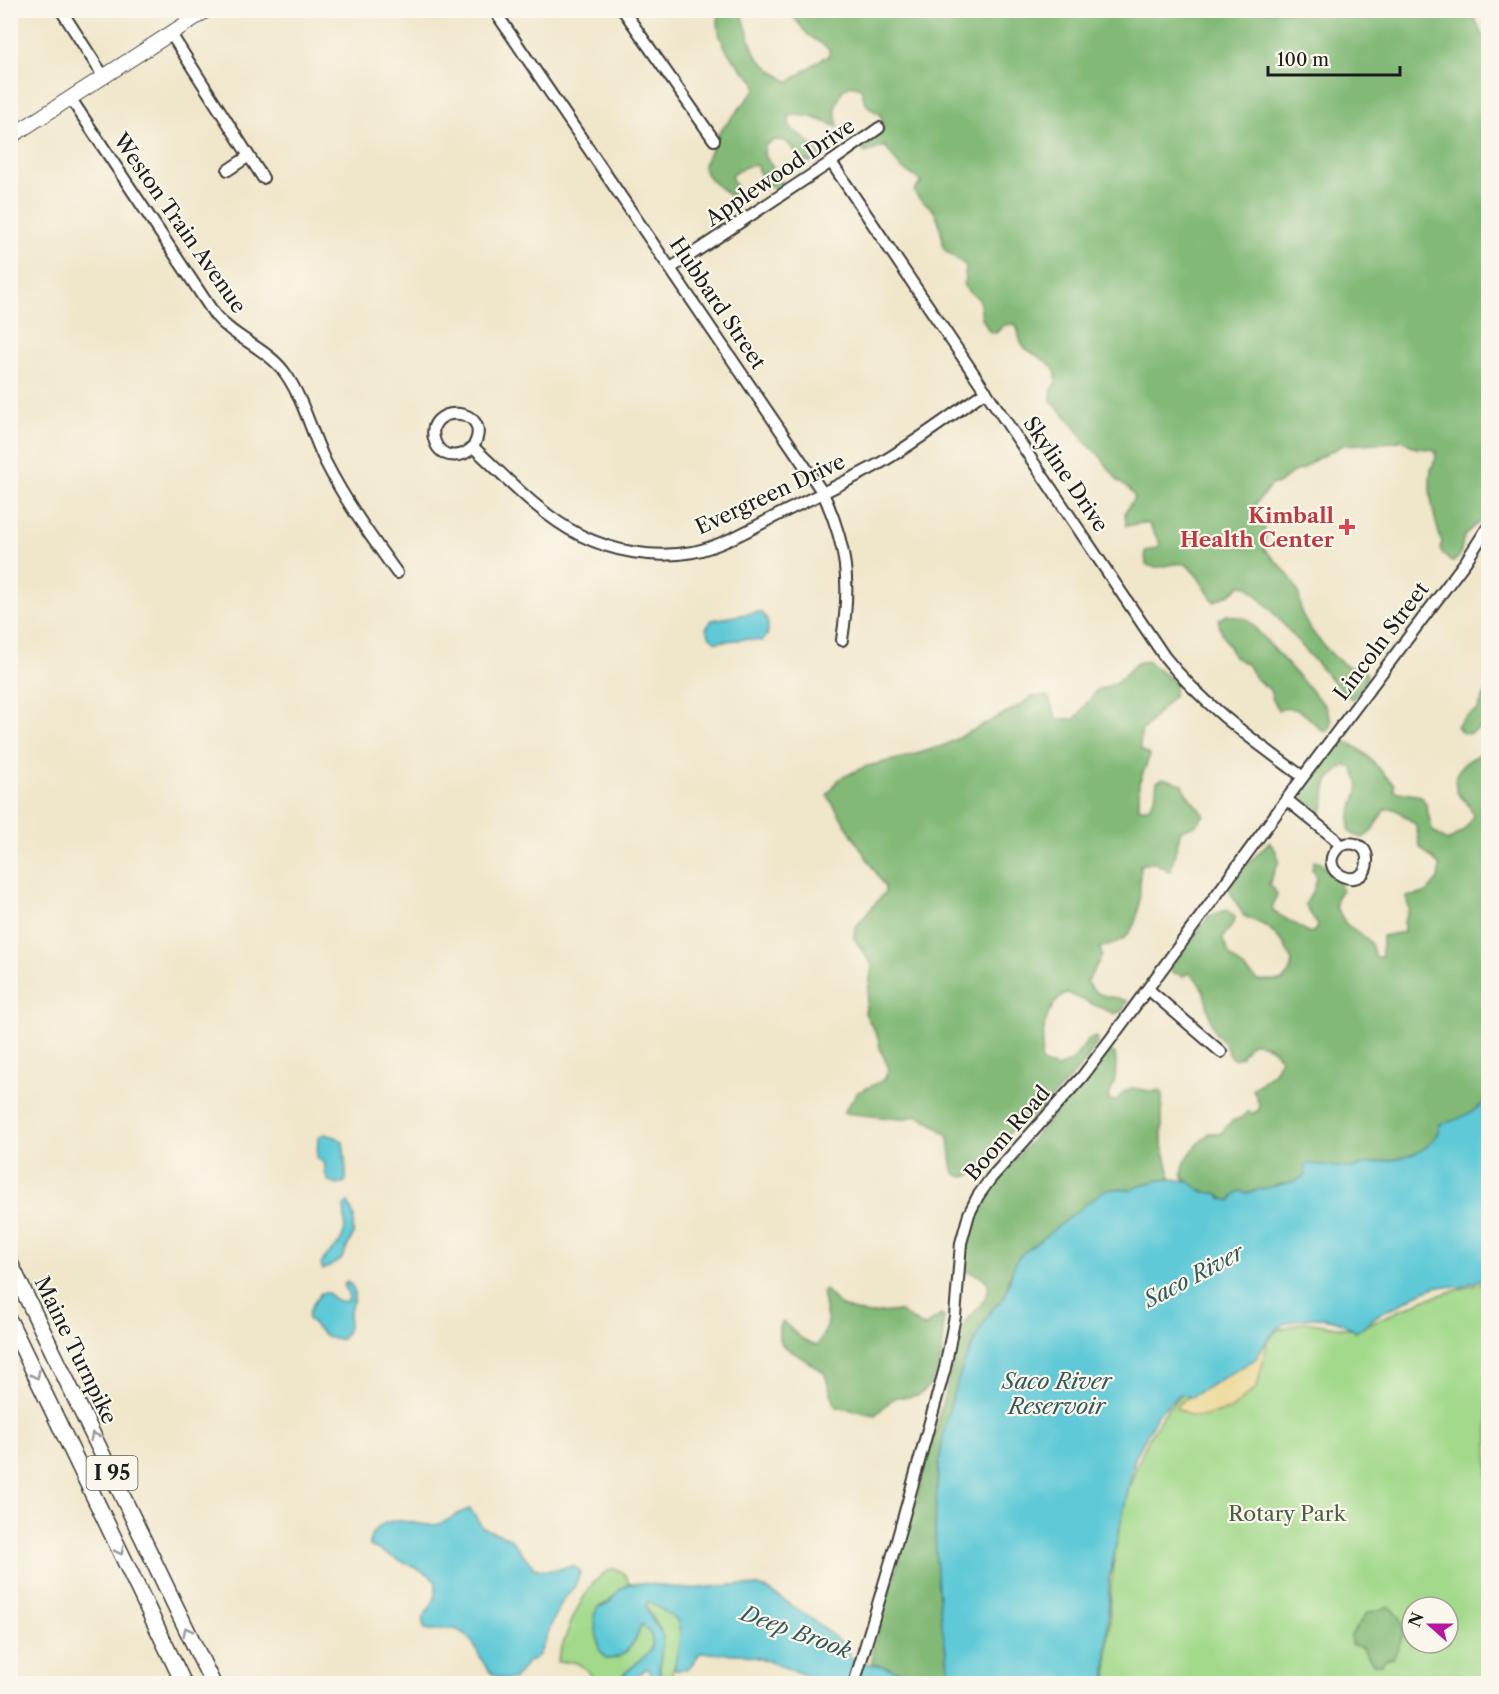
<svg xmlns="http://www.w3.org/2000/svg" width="1499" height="1694" viewBox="0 0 1499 1694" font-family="'Libre Caslon Text',serif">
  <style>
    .green { fill: #a3d98b; stroke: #607a54; stroke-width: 1.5; fill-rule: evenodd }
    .forest { fill: #82b977; stroke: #4f6a4a; stroke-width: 1.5 }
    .sand { fill: #eeda9e; stroke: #857b5d; stroke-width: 1.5 }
    .water { fill: #5ec9d7; stroke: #3d727a; stroke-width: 1.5 }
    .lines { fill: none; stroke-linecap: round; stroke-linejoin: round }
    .minor-casing { stroke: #3c3a36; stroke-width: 14 }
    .major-casing { stroke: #3c3a36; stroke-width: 16 }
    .highway-casing { stroke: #3c3a36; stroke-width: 18 }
    .minor { stroke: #fff; stroke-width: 10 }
    .major { stroke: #fff; stroke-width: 14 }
    .highway { stroke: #fff; stroke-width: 15 }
    .oneway { stroke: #999 }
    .health-dot { fill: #e0444e; stroke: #fbf7ec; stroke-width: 2 }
    .labels { text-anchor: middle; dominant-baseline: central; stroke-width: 4.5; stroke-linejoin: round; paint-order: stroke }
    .shield { fill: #fbf7ec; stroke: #5f5e5a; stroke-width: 1.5 }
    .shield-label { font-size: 20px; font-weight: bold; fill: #1c1c1c }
    .street-label { font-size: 21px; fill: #1c1c1c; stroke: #fbf7ec }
    .health-label { font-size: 21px; font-weight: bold; fill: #be3a42; stroke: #fbf7ec; text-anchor: end }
    .park-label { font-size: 21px; fill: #4b5e43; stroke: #fbf7ec }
    .water-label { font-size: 22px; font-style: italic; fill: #33595d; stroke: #fbf7ec }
  </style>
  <rect width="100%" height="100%" fill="#fbf7ec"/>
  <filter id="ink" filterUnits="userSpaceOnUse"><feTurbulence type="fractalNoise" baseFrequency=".0167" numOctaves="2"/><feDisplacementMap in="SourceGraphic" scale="12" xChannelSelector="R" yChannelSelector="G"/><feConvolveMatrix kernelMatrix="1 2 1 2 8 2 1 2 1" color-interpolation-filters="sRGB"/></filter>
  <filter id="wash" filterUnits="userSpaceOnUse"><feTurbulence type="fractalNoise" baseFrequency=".008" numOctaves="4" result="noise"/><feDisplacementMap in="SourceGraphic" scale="24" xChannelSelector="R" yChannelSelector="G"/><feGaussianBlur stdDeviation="1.35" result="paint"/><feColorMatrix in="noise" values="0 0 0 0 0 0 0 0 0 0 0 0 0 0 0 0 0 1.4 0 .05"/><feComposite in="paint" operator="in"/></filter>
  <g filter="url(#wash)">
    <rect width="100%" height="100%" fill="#f0e6ca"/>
    <path class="green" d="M1488,1281V1683L1108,1684C1106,1662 1108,1641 1110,1619C1110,1612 1109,1604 1110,1597C1114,1536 1132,1445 1176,1400C1202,1375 1238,1358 1268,1341L1277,1330L1305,1322L1355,1330L1423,1300ZM1412,1607H1448V1643H1412Z
      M613,1569C622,1570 627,1575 629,1584C617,1591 612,1601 599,1607L606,1659C626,1659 636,1642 641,1624C674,1650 627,1664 617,1683H598C591,1675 584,1665 574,1662C568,1661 563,1663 557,1662C565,1636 580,1595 600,1576C604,1573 609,1571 613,1569Z
      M649,1601L677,1620C687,1641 673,1663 670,1683H660C659,1671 663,1637 660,1629C657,1620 647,1615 646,1604Z"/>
    <path class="forest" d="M720,11H739C748,24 749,44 756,55C763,65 778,75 789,82L823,58L829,57V49L807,34L793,16L785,11H1468L1471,12L1488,44V513C1483,523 1473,525 1467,533C1458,542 1466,557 1451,562L1443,554L1440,548L1442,543C1435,521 1427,493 1431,470C1433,462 1437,462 1436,452L1431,449L1416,448L1402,440L1394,442L1343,445L1313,461L1303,469L1293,472L1278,484H1272L1256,503L1257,516C1267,524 1266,537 1264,549C1276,561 1292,576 1298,592C1301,599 1299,607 1302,614C1308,629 1333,659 1347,666C1353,668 1360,668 1365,670L1367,676L1360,692L1352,699L1346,695C1311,660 1283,620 1248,586L1240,585C1234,594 1223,596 1214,602L1198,577L1186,564C1169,561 1165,571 1146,565L1145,551L1158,548L1160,543L1149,524L1141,523L1126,526L1125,512L1135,497L1129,489L1118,481L1100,456L1084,441L1076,427L1051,401C1051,397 1051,391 1053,387C1056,380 1056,386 1056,378C1057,361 1033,357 1023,346C1018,339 1020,331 1015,324L1004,325L996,333L989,331L982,318L979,299L969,292L964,286L966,266L944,249C941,235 941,218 931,208C923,200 919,202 914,190L922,182L900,167L885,146L865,153L863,151C870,134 889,140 880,114C867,108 864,103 861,88L851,85L842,91L835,108L838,127C822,121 807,113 789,116V126C796,134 799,133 805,139C812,145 816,151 824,157L816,163L802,160L786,141L775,140L765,145L764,154L782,182L781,189L775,190L763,180L756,165C747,164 738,170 731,176L741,199L735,203C728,188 710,187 703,167L718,134L756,89L755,82C736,64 711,40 720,11Z
      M1227,615L1247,619L1325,706L1331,721L1329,730L1324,732C1307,718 1303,704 1278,710L1273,700L1270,690L1255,678L1247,664L1234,657C1229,644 1218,631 1219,619Z
      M1147,661L1175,682L1174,695L1141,732L1140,749L1150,755L1139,783V808H1148L1155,798L1157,782L1163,778L1183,784L1186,793L1204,815L1197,824L1181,830L1170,871L1154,862L1140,865C1140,887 1143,924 1123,939C1117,943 1107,945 1100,948L1102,956L1087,982C1098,1000 1109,994 1127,1001L1123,1010L1115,1014L1067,993C1042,1007 1043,1036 1041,1061L1047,1065L1057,1068L1072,1061L1089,1039L1097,1037L1098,1041L1085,1062L1038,1113L1014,1127L990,1158L976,1173L964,1177L957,1175L953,1170L948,1136L929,1121L918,1116L900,1119L843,1113L858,1092L884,1080L889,1069L880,1048L878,1038L865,1013L872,965L854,938L855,928L885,892V887L827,795L839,779L864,767L910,756L945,745L1019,706L1031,697L1048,696L1057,719H1075L1097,690L1115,684L1137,663Z
      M1488,688V725L1468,734L1461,732L1457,726L1466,716L1477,711Z
      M1340,741C1364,744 1376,769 1394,784V791L1421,796L1426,804L1432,830L1447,841C1460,834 1468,829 1473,815C1471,810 1469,805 1466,802C1463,798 1458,796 1457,791C1449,767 1472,758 1488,750V1100C1475,1111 1457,1121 1440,1124C1435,1155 1398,1160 1372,1163C1365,1164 1357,1168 1349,1168C1337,1168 1324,1166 1312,1164L1306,1175L1296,1181L1246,1193L1235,1194L1231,1201H1226L1218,1193C1202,1194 1194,1187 1183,1177C1180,1160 1197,1145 1209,1133H1221L1232,1121L1241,1118L1247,1112L1254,1113L1259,1110V1104L1253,1089L1274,1072L1281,1059C1274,1048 1265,1042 1251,1043L1241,1057L1233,1059C1228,1055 1229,1052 1226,1047C1224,1041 1218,1037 1215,1032C1205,1012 1210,987 1189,973L1183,976L1172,972L1171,967L1209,916L1227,910L1235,917L1234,923L1222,938L1230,956L1258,981H1282L1290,972L1292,961L1284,944L1268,927L1244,916L1230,892L1231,882L1269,842L1276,851L1279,861L1269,884L1277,894L1272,909L1274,912L1310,933L1314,931L1318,925L1305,905L1314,889L1317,878L1312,869L1314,861H1319L1340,883L1342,890L1337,896L1336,907L1346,924L1366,938L1371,944L1375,957H1382V936L1404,932V922L1409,909L1406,897L1426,893L1438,879L1440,866L1420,847L1416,825L1395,809H1385L1371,832L1363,838L1354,835L1349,831C1350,825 1349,817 1351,812C1357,790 1364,789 1352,767L1344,766C1340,770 1332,774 1329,780C1323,790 1327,803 1321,814H1313C1310,809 1304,804 1304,798C1302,781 1328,752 1340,741Z
      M1108,1051L1115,1053C1117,1068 1116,1084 1108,1097L1110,1100L1116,1101C1119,1097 1123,1093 1126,1090C1135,1084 1148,1095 1160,1090L1162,1093V1143L1171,1179L1155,1181L1130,1190L1113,1189L1103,1192L1019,1257L1008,1281L1007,1290L1001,1301L994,1307L986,1320L968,1354L961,1372L949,1410L938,1470L935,1529L945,1646L952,1683H916L912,1679L888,1667L872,1665V1651L919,1490L960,1336C962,1331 963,1326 965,1322C969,1315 977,1311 981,1304C996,1284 987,1276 967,1272L964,1264L973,1218L983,1199L994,1184Z
      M825,1290L840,1305L851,1310L870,1314L899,1311L924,1327L941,1315L944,1317C942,1325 944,1332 943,1340C943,1357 936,1381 923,1392C916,1398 903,1397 895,1397L875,1415L836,1407L824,1372L782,1345L779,1336V1326L783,1322C795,1331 801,1342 818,1345L828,1324L822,1292Z
      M1390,1607C1411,1622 1403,1638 1393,1658L1385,1660L1382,1664H1374L1362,1648L1351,1644V1635L1367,1613Z"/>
    <path class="sand" d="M1265,1341L1267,1344L1257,1387L1230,1410L1200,1417L1191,1416L1176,1408L1179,1403L1189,1397V1395Z"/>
    <path class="water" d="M759,612C768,615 769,627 767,635L761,641L746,639L716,642L710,637L706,628L712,620Z
      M1488,1100V1277L1461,1287L1437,1286L1415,1295L1396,1307L1382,1312L1356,1332C1351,1329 1345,1325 1340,1322C1321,1315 1286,1317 1273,1333C1265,1341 1262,1352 1254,1360L1191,1397L1180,1394L1157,1415L1135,1458L1109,1578L1106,1683H952C930,1577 923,1438 976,1339C981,1329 986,1316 994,1307C996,1305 999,1304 1001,1302C1012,1289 1008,1269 1020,1256C1026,1250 1035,1245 1042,1239C1062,1223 1082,1207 1103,1191L1113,1189L1130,1190L1155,1181L1171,1179L1188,1181L1204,1193H1218L1222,1199L1231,1201L1235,1194L1240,1191L1246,1193L1296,1181L1306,1175L1304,1166L1307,1164C1321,1163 1335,1168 1349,1168C1357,1168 1364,1164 1372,1163C1397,1160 1436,1155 1440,1124C1457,1121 1475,1111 1488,1100Z
      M324,1134L336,1137L343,1142C344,1151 348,1176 345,1182L338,1185L329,1182L325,1172V1164L317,1158L318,1138Z
      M348,1202L354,1216L353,1235L341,1260L323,1270L321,1265C324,1256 330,1253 336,1247C348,1235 345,1220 344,1205Z
      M347,1281C362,1294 350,1302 349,1316C349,1325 348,1331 342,1339C328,1342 317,1328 308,1319C309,1307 315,1302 321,1293H328C333,1299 340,1303 348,1301L349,1297L344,1284Z
      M470,1509L483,1528L510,1538L534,1568L546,1571L572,1566L579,1569L580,1573L575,1586L563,1600L555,1616L539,1655L526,1664L514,1679C478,1682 484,1645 461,1632C449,1624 439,1633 425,1629C418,1613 428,1615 433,1602C436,1596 436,1588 436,1582L430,1575L370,1546C368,1529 386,1519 402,1521C413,1522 425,1526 435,1525C448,1523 457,1512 470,1509Z
      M642,1583L687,1589L732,1585L759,1586L770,1591L812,1619L843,1644L852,1659C874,1667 899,1665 916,1683H851L845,1680L837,1683H827L762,1659L741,1654L700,1653C693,1662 689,1673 675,1670C674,1653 685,1638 677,1620L649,1601L646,1604L647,1611L663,1636L659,1670L660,1683H653L649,1669L646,1668L630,1683H617C627,1663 674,1651 641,1624C636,1642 626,1659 606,1659L599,1649L594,1615L599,1607L610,1602L619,1590L629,1584Z"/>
  </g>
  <g filter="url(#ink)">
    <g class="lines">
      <g class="minor-casing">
        <path id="minor" d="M61,10L104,77
          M494,10L823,493C847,546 851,582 842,640
          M623,10L714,140
          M171,34L263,178
          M71,99L215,315C235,339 267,348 285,373C304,400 311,432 325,461C345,501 371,537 397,573
          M831,162L1164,656C1203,705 1253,740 1303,777
          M228,170L249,156
          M671,268L831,162L879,128
          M473,447C462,459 441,459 435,442C421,402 497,405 473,447C505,476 540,515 578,534C613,552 654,559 693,552C722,546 750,529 776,516C810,499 844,483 877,465C915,443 950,416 986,391
          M1287,800L1334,838L1340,846C1311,872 1366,895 1367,861C1368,845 1352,840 1340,846
          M1148,989L1221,1052
          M854,1684L896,1544L945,1368L955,1316L961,1243L969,1214L978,1196L991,1178L1082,1077L1110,1040L1303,777L1466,561L1488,527"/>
      </g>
      <g class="major-casing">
        <path id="major" d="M10,137L207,10"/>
      </g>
      <g class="highway-casing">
        <path id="highway" d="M10,1263L213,1684
          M10,1322L184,1684"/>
      </g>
      <use href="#minor" class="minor"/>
      <use href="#major" class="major"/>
      <use href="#highway" class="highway"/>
    </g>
    <defs><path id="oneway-chevron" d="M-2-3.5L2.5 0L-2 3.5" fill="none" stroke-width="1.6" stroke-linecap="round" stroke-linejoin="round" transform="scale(1.5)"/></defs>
    <g class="oneway">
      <use href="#oneway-chevron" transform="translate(36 1375) rotate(64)"/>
      <use href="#oneway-chevron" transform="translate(94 1436) rotate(-116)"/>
      <use href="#oneway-chevron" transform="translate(120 1551) rotate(64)"/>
      <use href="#oneway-chevron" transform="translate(187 1631) rotate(-116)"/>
    </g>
  </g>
  <path class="health-dot" d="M1344 518h6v6h6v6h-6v6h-6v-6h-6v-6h6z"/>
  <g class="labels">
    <rect class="shield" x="86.5" y="1456" width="51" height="34" rx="4.5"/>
    <g class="shield-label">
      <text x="112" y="1473">I 95</text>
    </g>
    <g class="street-label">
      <text transform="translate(780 172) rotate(-34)">Applewood Drive</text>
      <text transform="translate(180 223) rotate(55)">Weston Train Avenue</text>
      <text transform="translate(718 303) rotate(56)">Hubbard Street</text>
      <text transform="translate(1066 474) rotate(56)">Skyline Drive</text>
      <text transform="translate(770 494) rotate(-25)">Evergreen Drive</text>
      <text transform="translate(1381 641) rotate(-53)">Lincoln Street</text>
      <text transform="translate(1007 1133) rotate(-49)">Boom Road</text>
      <text transform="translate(76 1350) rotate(64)">Maine Turnpike</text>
    </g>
    <g class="health-label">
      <text x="1334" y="515">Kimball<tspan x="1334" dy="24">Health Center</tspan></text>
    </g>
    <g class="park-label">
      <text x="1287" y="1513">Rotary Park</text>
    </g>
    <g class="water-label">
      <text transform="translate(1194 1276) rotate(-28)">Saco River</text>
      <text x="1057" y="1381">Saco River<tspan x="1057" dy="25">Reservoir</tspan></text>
      <text transform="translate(796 1632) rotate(20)">Deep Brook</text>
    </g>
  </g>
  <rect width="1499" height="1694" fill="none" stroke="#fbf7ec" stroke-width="36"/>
  <g transform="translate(1430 1625) rotate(291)"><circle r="28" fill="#fbf7ec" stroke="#a29f99" stroke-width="1.5"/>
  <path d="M0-4.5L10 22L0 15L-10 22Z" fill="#b5179e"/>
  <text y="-9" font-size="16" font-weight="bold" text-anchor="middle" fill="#1c1c1c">N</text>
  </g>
  <path d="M1268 66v9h132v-9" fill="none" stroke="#1c1c1c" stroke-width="3"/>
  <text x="1277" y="66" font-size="18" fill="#1c1c1c" stroke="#fbf7ec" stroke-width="4.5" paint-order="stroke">100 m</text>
</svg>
